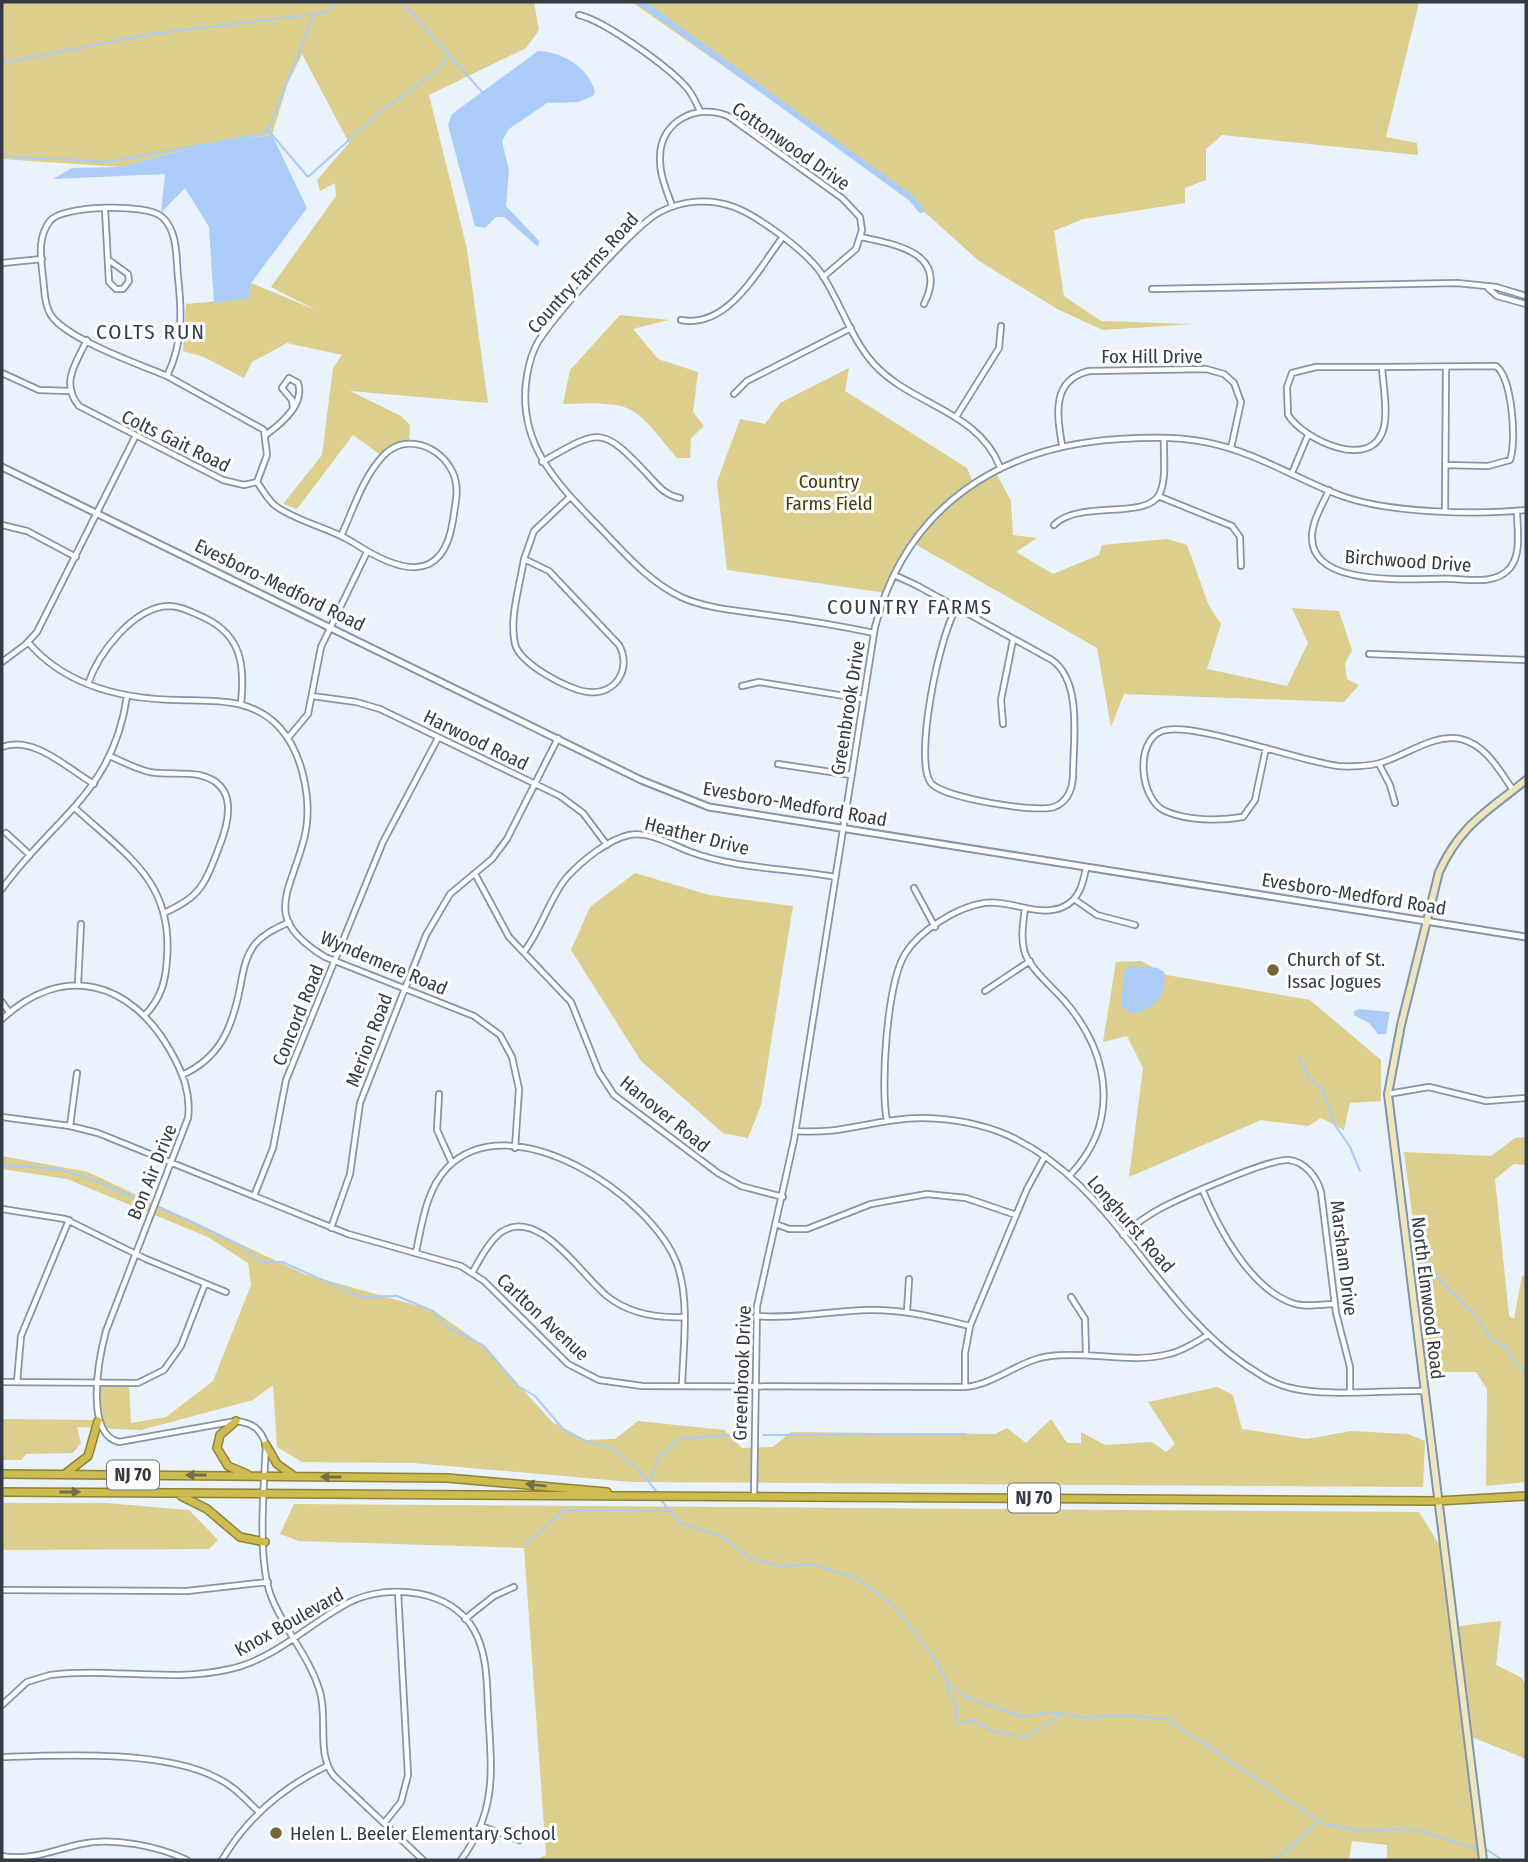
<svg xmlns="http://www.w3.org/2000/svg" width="1528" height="1862" viewBox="0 0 1528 1862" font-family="'Fira Sans Condensed',sans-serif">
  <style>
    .green { fill: #dcce8c }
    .water { fill: #abccf8 }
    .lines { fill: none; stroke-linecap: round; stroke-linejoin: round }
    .stream { stroke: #abccf8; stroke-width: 2 }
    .canal { stroke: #abccf8; stroke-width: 6 }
    .minor-casing { stroke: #8394ab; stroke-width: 8 }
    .tertiary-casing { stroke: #8394ab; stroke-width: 9 }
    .secondary-casing { stroke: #8394ab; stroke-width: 10 }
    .trunk-casing { stroke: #908330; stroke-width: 10 }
    .minor { stroke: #fff; stroke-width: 4.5 }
    .tertiary { stroke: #fff; stroke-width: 5 }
    .secondary { stroke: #ede6be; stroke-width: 6 }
    .trunk { stroke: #cebb52; stroke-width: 7 }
    .oneway { fill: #726e4a }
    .poi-dot { fill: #716733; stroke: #fff; stroke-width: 2.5 }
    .labels { text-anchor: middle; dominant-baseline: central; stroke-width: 6; stroke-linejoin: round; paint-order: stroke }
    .shield { fill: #fff; stroke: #71767c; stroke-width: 2 }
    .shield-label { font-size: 18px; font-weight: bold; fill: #343b44 }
    .street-label { font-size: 19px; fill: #343b44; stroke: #fff }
    .park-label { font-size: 19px; fill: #473d04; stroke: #fff }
    .poi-label { font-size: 19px; fill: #343b44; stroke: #fff; text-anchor: start }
    .neighbourhood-label { font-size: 21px; letter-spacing: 2px; fill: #2e3d50; stroke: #fff }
  </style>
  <rect width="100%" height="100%" fill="#eaf2fb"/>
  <path class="green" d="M2,2H534L539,30L526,48L429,95L467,249L488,403L350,391L401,416L410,425L409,444L382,456L353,435L297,509L283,504L322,455L333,368L342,355L287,343L252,362L244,378L204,357L183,351L186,304L249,298L251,283L316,310L271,287L336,196L335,183L320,191L317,180L349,143L302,54L287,85L272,135L209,143L120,167L2,159Z
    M632,2H1419L1386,137L1417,143L1418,155L1222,135L1206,149V180L1185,188V203L1083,219L1054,231L1064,296L1101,321L1193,324L1103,330L1059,310L979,261L901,191Z
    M620,315L669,320L633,329L658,359L698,372L693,412L704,426L691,438L690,458H677C631,403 637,402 563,404L570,370Z
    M849,368L845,391L967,468L973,482L996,473L1011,501L1013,535L1037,538L1016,552L1053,574L1099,555L1102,545L1167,539L1187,545L1209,606L1221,624L1207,669L1287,686L1308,643L1292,608L1339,611L1352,650L1345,664L1347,679L1359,685L1344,702L1124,694L1111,727L1097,648L913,543L886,593L727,570L717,482L740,419L765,424L780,403Z
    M635,873L709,895L793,906L761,1105L748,1138L723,1133L641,1061L571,950L590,907Z
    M1141,961L1167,975L1310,1000L1381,1060V1101L1350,1103L1344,1130L1321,1118L1308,1126L1261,1120L1129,1177L1143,1068L1127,1036L1103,1042L1116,962Z
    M1526,1137V1165L1514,1164L1495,1179L1509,1316L1514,1319L1522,1276L1526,1275V1482L1486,1486L1487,1389L1476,1372H1423L1419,1340L1428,1338L1404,1152L1491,1156L1515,1138Z
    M2,1156L88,1172L304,1274L433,1310L485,1347L552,1422L586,1440L615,1439L638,1421L724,1430L742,1448L773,1447L791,1432L995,1434L1007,1428L1026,1443L1051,1419L1067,1443H1081V1432L1105,1445L1152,1442L1166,1452L1175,1444L1148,1402L1217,1387L1233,1395L1242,1429L1307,1439L1351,1431L1408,1434L1425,1441L1423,1487L632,1482L413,1463L302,1462L277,1447L273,1385L253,1400L141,1430L77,1427L81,1443L73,1453L26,1454L22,1460H2V1419L99,1420L100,1384H129L131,1423L166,1417L213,1381L251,1285L248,1263L208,1237L67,1179L2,1169Z
    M2,1503H106L189,1510L218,1540L209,1549L2,1550Z
    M294,1504L1419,1512L1448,1559L1459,1626L1501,1621L1496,1665L1522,1678L1526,1687V1759L1467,1735L1483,1860H1387V1845L1352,1841L1349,1860H535L546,1855L524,1548L299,1541L280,1534Z"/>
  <path class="water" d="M538,51C562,52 589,67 595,92L593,96L578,102L547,103L509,129L502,141L509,170L506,206L539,241L538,247L504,217H496L485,228L475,226L448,125L452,114Z
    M272,135L307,208L251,283L249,298L214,303L209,227L185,188L161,213L165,174L53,179L72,168L120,167L209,143Z
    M1128,966L1158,968L1164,972C1168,995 1153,1012 1131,1013L1121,1007L1124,972Z
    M1359,1009L1390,1012L1386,1034H1378L1369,1023L1354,1015V1011Z"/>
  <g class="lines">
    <path class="stream" d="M402,2L483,93
      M2,63L151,34L317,14L327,11L336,2
      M268,130L308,177L380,112L437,71L449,55
      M221,141L259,135L270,126L314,14
      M2,156L108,162L205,144
      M1299,1058L1310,1079L1322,1089L1335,1125L1350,1147L1360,1171
      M2,1165L57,1169L86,1177L188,1220L241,1246L262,1262H282L361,1297L397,1296L433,1311L448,1327L484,1346L518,1386L535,1396L563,1429L585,1441L610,1447L638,1469L657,1492
      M1417,1248L1431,1271L1473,1313L1492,1340L1504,1346L1526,1374
      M763,1435L966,1434
      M650,1480L659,1457L679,1439L744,1434
      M661,1500L679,1522L721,1536L751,1559L783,1566L811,1564L855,1577L894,1606L934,1658L948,1683L966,1697L1024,1717L1051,1712L1087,1718L1120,1715L1167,1719L1324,1824L1364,1831L1400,1829L1423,1832L1478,1849
      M525,1545L564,1510L668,1511
      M947,1683C946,1693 954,1697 956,1706C959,1714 954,1717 958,1724L972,1720L993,1731L1026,1737L1062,1714
      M1486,1849L1502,1860
      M1271,1860L1284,1853L1317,1822"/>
    <path class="canal" d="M641,2L911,198L921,210"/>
    <g class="minor-casing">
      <path id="minor" d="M579,15C605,21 669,67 687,88C693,95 696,103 700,111
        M672,206C667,191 659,174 660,157C660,121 697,103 728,116L842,198L860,217L862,230L856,249L823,277
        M105,209L109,282L116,289H123L129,281L128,274L110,261
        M861,237C899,245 949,254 924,304
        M2,263L42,259
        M1488,288L1497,296L1526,304
        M1152,289L1457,283L1496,287L1526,296
        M681,320C728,329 758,270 782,238
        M87,340C76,363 60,383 79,406L223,480L244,485L257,482L267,455L264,430L167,376C183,343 182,313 178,277C176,257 178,231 162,217C148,203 62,205 50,221C37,237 41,259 43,278C45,294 44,311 57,322C79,343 138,364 167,376
        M1382,367H1316L1292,373L1287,387L1288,415C1304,440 1373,473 1384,427C1388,410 1383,385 1382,367L1496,366C1512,377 1517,442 1510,460L1488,466L1446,465
        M2,373L39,390L70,391
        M734,394L747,381L851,328
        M956,417L999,348L1001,326
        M267,434C282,423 305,404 298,383L289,378L282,388L292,400L293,408
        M1062,445C1057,415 1051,380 1089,371L1206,369L1224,374L1234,383L1241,402L1231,448
        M542,462C601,428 602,426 649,476C658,486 665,495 680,498
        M1292,473L1308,435
        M257,482C263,490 268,501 277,507C300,523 331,528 354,543C397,571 443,587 453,520C455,504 460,489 453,473C441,446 405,432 383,456C363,477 353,510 341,536
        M1329,490C1323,504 1313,519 1312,535C1309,591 1418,577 1454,579C1472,580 1497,584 1510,568C1522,553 1517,529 1517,511
        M1158,496L1232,526L1240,537L1241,566
        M1445,510L1446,367
        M2,525L27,531L76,557
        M1054,525C1079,499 1148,521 1160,493C1167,477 1163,454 1164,438
        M524,559L549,571L619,645C632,668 616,695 589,692C570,691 520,664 515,644C509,618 520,585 524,559Z
        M524,559L534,531L570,497
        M894,575L916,585L1052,660C1083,682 1073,742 1073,777C1072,791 1067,802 1054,807C1036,813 943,798 931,783C913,761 940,631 957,608
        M874,633C836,625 798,619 760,614C734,610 705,608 681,597C650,582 629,558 606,534C562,488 515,447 527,375C529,364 532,352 538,342C553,317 636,224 660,212C683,200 710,198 734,207C758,216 806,251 821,273C840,301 850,337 873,363C910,405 978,410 1000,467
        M28,642C65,686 122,699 177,700C214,701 252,697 280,728C304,755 313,805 304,839C290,894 261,918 325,957L474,1016L500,1035L512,1057L519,1089L515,1148
        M1369,654L1526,660
        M2,662L25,645L37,632L135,437
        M88,684C98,654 133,607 169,606C182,606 193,613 205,618C242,636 245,666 241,704
        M742,686L759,682L863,699
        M312,696L356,702L380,709L560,796L583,813L607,845
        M1003,724L1001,700L1013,640
        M288,738L308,714L321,647L367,552
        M2,747C34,735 68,769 94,784
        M1266,748L1255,800L1243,817C1219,821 1188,821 1165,811C1140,800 1134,741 1162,731C1190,720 1301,762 1338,766C1350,767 1369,766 1380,763C1405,756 1434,733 1461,739C1486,745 1499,770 1513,790
        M110,756C123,762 136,769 150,772C166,775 183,772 199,775C240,784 229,823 218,850C204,886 200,897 164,913
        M778,764L851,775
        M1379,764L1390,785L1395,803
        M76,809C126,855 173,881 167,958C166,981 161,999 144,1016
        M6,833L30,855
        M475,874L509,937L571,1002L599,1072L614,1095L718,1173L741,1186L783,1197
        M914,888L935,927
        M2,889C53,818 113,793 127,696
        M1074,899L1097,915L1135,925
        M1025,908C1023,923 1020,941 1026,956C1035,974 1055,989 1068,1005C1111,1058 1119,1124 1070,1175
        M524,952C542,928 550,897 567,877C582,861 607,840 629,835C650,831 672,845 691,852C736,869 788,868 835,877
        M78,984L81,924
        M985,991L1030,961
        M2,1002L9,1012
        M2,1019C64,962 131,981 171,1052C183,1073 191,1094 188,1118L106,1331C99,1357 84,1434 119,1442L236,1421C253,1423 261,1429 266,1445C264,1486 257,1559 271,1596C284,1630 310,1657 320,1692C328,1719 316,1754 334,1776L423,1860
        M182,1075C220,1058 232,1028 240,988C243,972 245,956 256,943C265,933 277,928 289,922
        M439,1094L437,1130L452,1163
        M1388,1094L1429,1087L1486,1101L1526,1098
        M2,1117L70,1126L98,1133L348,1234L461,1266L484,1281L568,1364L599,1380L642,1386L965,1387C997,1384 1020,1359 1051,1356C1089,1351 1131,1364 1169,1354C1183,1351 1196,1342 1208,1335
        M887,1121C880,1087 887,984 905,954C919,931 957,907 984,903C1009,899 1038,918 1063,907C1079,900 1083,884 1086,868
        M70,1126L77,1073
        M796,1131C835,1134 858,1125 895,1120C929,1115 968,1120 1000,1132C1109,1175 1151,1300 1244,1364C1259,1374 1273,1384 1291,1388C1327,1397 1384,1390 1423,1391
        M1203,1191C1219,1229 1250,1288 1292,1303C1305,1308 1321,1304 1335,1304
        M254,1196L273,1148L286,1080L310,1021L383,842L438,738
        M2,1209L65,1219L146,1259L226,1292
        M776,1224L789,1229H807L871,1204L927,1194L966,1198L1016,1215
        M331,1228L350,1174L360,1103L426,935L450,894L492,859L507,839L558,738
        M1123,1235C1135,1224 1148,1215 1163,1207C1183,1197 1270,1158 1289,1160C1305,1162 1317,1177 1321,1192L1336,1313L1350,1367V1390
        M416,1252C422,1224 426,1190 447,1168C511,1102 652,1196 677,1264C690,1300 683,1348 682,1386
        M472,1273C480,1259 488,1243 500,1233C538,1205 581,1275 607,1296C628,1313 657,1318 683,1317
        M1071,1297L1085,1319L1086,1355
        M907,1312L909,1279
        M756,1316C795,1319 830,1311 869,1310C904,1309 936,1318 970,1326
        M2,1382L138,1383L164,1370L181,1346L205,1284
        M17,1382L21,1336L69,1220
        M965,1387V1353L970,1326L1027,1189L1045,1156
        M754,1497L757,1306L794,1140L875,627C906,506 1001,446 1120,439C1148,437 1177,436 1205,442C1254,451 1296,479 1342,496C1389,513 1476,515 1526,510
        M2,1590L187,1591L268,1582
        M465,1619L494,1596L514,1587
        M2,1705L27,1682L50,1675C109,1667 171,1683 230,1669C276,1659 309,1623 350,1602C389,1583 451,1589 474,1630C487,1653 487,1682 488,1708C491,1767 499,1808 461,1860
        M2,1757C63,1755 163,1750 217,1778C234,1786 246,1800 259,1812
        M385,1822L401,1802L408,1775L398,1592
        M481,1826L519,1840
        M2,1856C31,1861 53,1850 81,1844C113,1837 158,1846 187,1860
        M222,1860C247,1818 283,1787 327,1766"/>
    </g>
    <g class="tertiary-casing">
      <path id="tertiary" d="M2,467L641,780L709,807L1526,937"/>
    </g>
    <g class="secondary-casing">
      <path id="secondary" d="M1483,1860L1388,1094L1401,1025L1439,872C1461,824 1488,811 1526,780"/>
    </g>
    <g class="trunk-casing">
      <path id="trunk" d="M236,1421L220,1435L217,1448L228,1466L247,1474
        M266,1445L277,1464L294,1476
        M2,1474L447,1478L607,1492
        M65,1474L88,1456L98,1421
        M2,1492L1437,1501L1526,1496
        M181,1496L207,1509L240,1537L265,1542"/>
    </g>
    <use href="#minor" class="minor"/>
    <use href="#tertiary" class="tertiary"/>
    <use href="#secondary" class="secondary"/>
    <use href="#trunk" class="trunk"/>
  </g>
  <defs><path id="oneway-solid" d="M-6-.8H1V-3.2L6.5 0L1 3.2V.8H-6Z" transform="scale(1.75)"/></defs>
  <g class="oneway">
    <use href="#oneway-solid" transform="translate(196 1475) rotate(-180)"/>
    <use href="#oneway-solid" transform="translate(331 1477) rotate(180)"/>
    <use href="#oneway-solid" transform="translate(536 1485) rotate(-174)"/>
    <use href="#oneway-solid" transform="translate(70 1492)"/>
  </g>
  <g class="poi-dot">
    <circle cx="1273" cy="970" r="7"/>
    <circle cx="276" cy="1833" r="7"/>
  </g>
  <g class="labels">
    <g class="shield">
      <rect x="107" y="1460.5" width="52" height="29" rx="5"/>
      <rect x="1008" y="1483.5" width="52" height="29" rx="5"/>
    </g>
    <g class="shield-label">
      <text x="133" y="1475">NJ 70</text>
      <text x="1034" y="1498">NJ 70</text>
    </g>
    <g class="street-label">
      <text transform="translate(791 146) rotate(35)">Cottonwood Drive</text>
      <text transform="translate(583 273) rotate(-48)">Country Farms Road</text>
      <text x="1152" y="356">Fox Hill Drive</text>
      <text transform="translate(176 441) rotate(26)">Colts Gait Road</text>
      <text transform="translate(1408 561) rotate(4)">Birchwood Drive</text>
      <text transform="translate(280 585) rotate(26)">Evesboro-Medford Road</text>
      <text transform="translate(848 708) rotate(-81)">Greenbrook Drive</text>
      <text transform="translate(476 740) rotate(26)">Harwood Road</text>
      <text transform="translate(795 804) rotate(10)">Evesboro-Medford Road</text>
      <text transform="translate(697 836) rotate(14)">Heather Drive</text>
      <text transform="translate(1354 894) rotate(9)">Evesboro-Medford Road</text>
      <text transform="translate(384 963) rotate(23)">Wyndemere Road</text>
      <text transform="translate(298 1015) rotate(-68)">Concord Road</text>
      <text transform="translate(369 1040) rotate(-69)">Merion Road</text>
      <text transform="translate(665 1114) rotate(39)">Hanover Road</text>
      <text transform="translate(152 1172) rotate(-68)">Bon Air Drive</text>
      <text transform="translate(1131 1224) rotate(49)">Longhurst Road</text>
      <text transform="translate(1344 1258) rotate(83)">Marsham Drive</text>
      <text transform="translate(1428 1298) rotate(83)">North Elmwood Road</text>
      <text transform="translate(543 1317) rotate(43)">Carlton Avenue</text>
      <text transform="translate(742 1373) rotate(-88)">Greenbrook Drive</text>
      <text transform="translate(289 1622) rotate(-29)">Knox Boulevard</text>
    </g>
    <g class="park-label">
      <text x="829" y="481">Country<tspan x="829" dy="22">Farms Field</tspan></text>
    </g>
    <g class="poi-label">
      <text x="1287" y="959">Church of St.<tspan x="1287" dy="22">Issac Jogues</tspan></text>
      <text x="290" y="1833">Helen L. Beeler Elementary School</text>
    </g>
    <g class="neighbourhood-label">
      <text x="151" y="332">COLTS RUN</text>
      <text x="910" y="607">COUNTRY FARMS</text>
    </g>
  </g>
  <rect width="1528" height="1862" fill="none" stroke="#343b44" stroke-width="7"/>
</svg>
